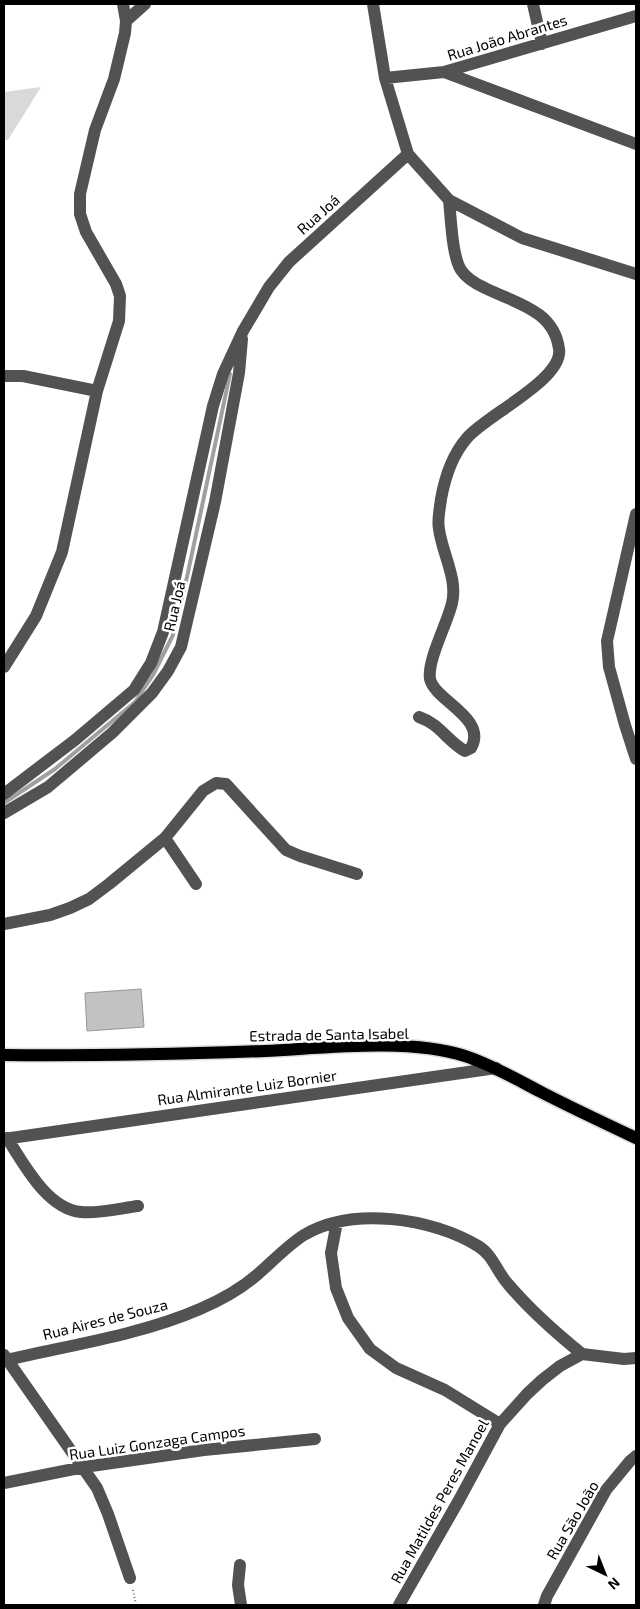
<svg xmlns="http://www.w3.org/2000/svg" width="640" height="1609" viewBox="0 0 640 1609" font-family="'Exo 2',sans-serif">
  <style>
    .green { fill: #d9d9d9 }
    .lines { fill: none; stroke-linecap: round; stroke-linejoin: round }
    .stream { stroke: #a0a0a0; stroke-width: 4 }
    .building { fill: #c2c2c2; stroke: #969696 }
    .major-casing { stroke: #dbdbdb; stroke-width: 15 }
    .path { stroke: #747474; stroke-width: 2; stroke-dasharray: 1 2.5; stroke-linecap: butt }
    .minor { stroke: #525252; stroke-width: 12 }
    .major { stroke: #000; stroke-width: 12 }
    .labels { text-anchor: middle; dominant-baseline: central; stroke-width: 5; stroke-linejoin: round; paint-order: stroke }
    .street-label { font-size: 15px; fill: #000; stroke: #fff }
  </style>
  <rect width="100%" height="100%" fill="#fff"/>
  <path class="green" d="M41,87L8,140H4V92Z"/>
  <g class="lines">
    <path class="stream" d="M4,803L55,769L135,702L153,675L173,635L187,577L230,374"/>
  </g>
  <path class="building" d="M141,989L144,1027L87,1031L85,993Z"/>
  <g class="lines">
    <g class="major-casing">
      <path id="major" d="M4,1055C91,1056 178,1054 265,1051C326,1048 408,1038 465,1056C492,1065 516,1079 541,1092C572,1108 604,1123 636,1138"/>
    </g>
    <path class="path" d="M133,1590L136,1605"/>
    <path class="minor" d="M373,4L385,78L408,154L449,200L522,238L636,274
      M533,4L542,44
      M126,21L145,4
      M444,72L636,16
      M385,78L444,72L636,144
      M4,376H23L97,391
      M636,514L607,641L609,667L625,725L636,759
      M4,667L36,616L62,552L97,391L119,321L120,296L116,284L86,232L80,214V194L95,130L114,79L125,33L126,21L123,4
      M419,717C440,724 447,741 465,751L471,748C488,718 435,701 430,679C427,660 448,622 452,603C458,579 442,553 439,529C437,520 440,508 441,499C445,477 452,455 467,438C485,416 564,379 559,349C554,310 515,303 485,288C476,284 467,279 461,270C452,256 451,218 449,200
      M4,794L75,740L134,690L151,663L163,632L213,406L223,374L243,331L269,287L289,262L408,154
      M4,813L48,787L112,733L152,693L168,671L181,647L215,502L239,373L242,339
      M165,838L196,884
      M4,924L50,915L70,908L89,899L109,884L165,838L203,791L216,783L226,784L286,850L300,856L357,874
      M7,1138C24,1164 47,1209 81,1212C97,1214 122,1208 138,1206
      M4,1139L496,1068
      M337,1222L331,1253L336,1288L348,1318L370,1349L396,1368L445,1390L500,1424
      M4,1355L97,1488L108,1514L130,1578
      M7,1360C71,1345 140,1335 200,1309C221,1300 241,1289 258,1274C273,1261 288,1245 304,1235C352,1206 432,1218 478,1246C493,1255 497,1272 508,1284C530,1310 556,1333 582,1354
      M4,1483L84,1467L204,1450L315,1439
      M240,1565L238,1585L241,1605
      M399,1605L459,1500L500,1424L527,1394L542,1380L560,1366L582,1354L624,1359L636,1358
      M544,1605L547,1596L606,1490L630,1461L636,1456"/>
    <use href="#major" class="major"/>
  </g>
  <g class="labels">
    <g class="street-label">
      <text transform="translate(507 37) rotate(-17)">Rua João Abrantes</text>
      <text transform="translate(318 214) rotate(-42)">Rua Joá</text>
      <text transform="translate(174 606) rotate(-77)">Rua Joá</text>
      <text transform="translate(329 1034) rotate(-1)">Estrada de Santa Isabel</text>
      <text transform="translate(247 1087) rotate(-8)">Rua Almirante Luiz Bornier</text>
      <text transform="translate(105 1319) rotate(-14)">Rua Aires de Souza</text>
      <text transform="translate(157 1442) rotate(-8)">Rua Luiz Gonzaga Campos</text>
      <text transform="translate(439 1501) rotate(-61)">Rua Matildes Peres Manoel</text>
      <text transform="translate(572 1520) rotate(-60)">Rua São João</text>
    </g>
  </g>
  <rect width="640" height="1609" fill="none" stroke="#000000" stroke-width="10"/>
  <g transform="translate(605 1574) rotate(137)" stroke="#ffffff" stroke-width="4" paint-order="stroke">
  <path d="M0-4L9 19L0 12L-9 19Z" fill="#000000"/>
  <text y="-8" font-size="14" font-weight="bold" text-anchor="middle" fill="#000000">N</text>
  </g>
</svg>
